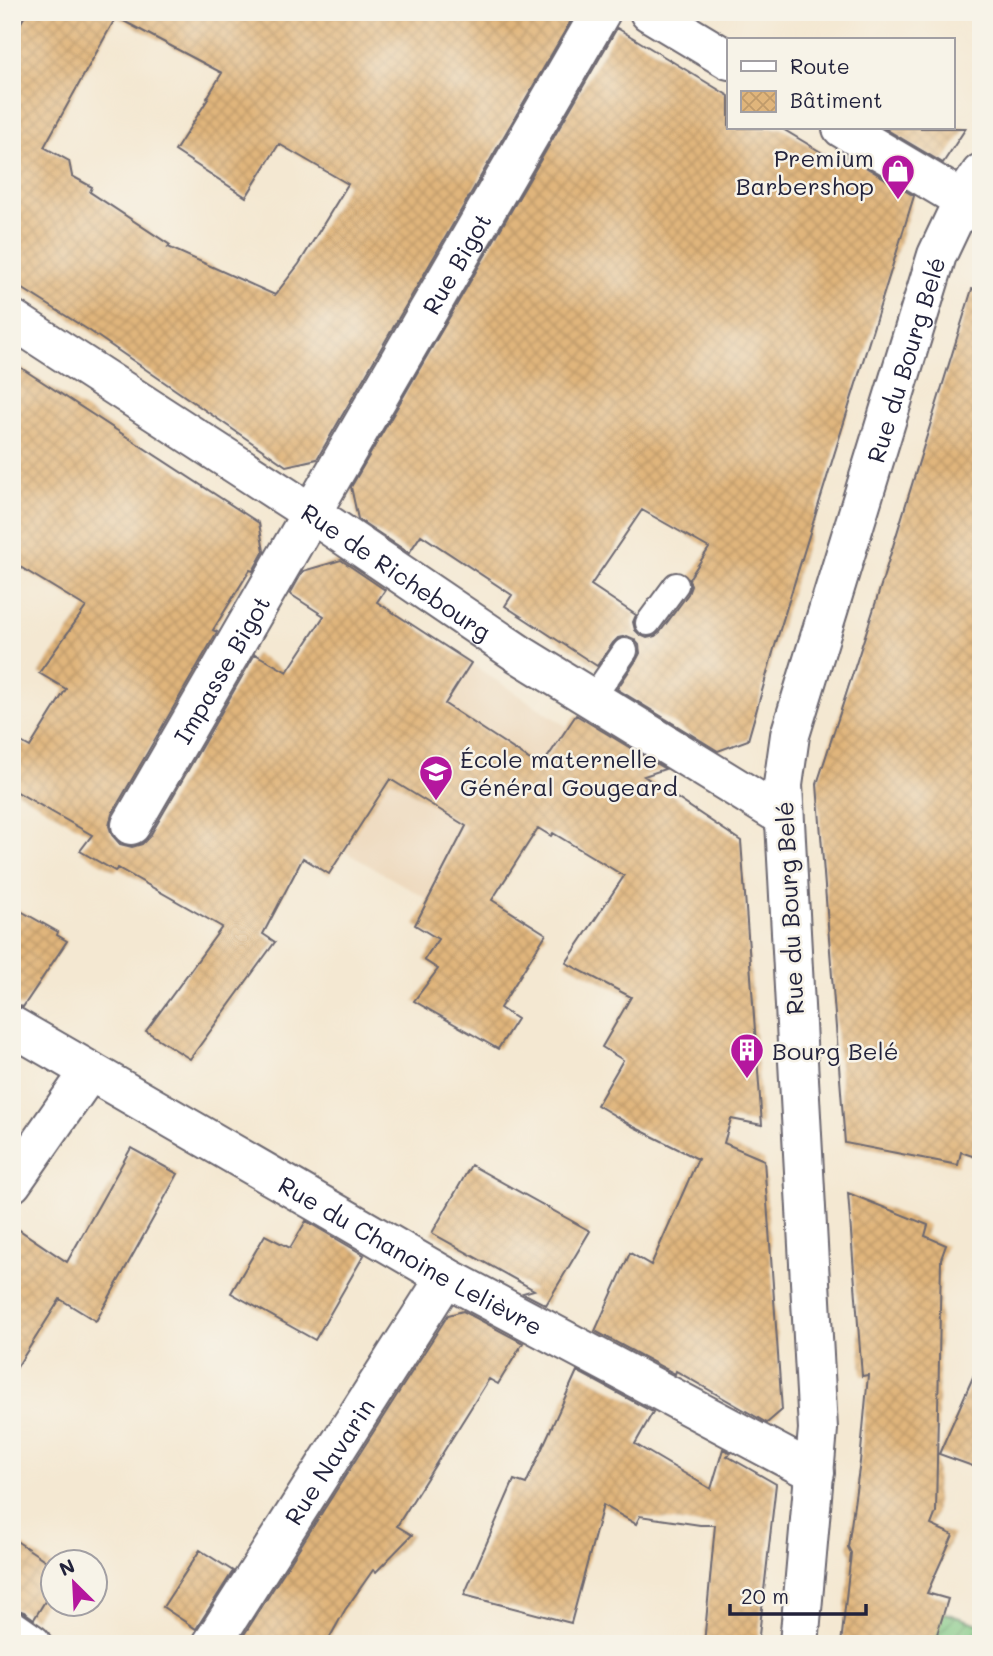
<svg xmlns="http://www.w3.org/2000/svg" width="993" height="1656" viewBox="0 0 993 1656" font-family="Mali,sans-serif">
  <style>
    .built { fill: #edd7ba }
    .garden { fill: url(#garden-furrows); stroke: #50745f; stroke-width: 2 }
    .building { fill: url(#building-cross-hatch); fill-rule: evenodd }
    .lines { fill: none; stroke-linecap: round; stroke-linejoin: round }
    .lane-casing { stroke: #6c6770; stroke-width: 28 }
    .street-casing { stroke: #6c6770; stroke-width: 42 }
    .secondary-casing { stroke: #6c6770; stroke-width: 42 }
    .lane { stroke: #fff; stroke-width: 24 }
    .street { stroke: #fff; stroke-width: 38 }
    .secondary { stroke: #fff; stroke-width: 38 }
    .labels { text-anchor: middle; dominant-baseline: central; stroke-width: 5; stroke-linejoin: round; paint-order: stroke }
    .poi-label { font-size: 24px; fill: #22223b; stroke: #f7f3e8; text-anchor: start }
    .street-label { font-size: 24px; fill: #22223b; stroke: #f7f3e8 }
  </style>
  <defs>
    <pattern id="garden-furrows" width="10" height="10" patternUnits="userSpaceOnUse" patternTransform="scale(1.75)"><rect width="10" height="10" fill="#7fc783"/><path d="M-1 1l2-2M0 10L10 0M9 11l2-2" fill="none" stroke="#68a16c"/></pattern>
    <pattern id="building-cross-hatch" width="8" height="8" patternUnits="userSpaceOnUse" patternTransform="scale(1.75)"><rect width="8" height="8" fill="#e0b57b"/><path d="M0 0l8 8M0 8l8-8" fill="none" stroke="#c09b6b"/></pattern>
  </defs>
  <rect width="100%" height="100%" fill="#f7f3e8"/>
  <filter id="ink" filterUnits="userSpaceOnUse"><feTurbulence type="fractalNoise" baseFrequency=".0143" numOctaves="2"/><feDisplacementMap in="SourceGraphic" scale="14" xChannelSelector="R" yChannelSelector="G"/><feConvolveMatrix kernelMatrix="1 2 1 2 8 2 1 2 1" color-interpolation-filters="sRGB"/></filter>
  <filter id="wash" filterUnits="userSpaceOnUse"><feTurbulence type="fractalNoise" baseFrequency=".00686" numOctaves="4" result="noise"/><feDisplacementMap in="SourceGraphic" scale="28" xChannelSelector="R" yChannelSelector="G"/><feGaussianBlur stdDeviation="1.57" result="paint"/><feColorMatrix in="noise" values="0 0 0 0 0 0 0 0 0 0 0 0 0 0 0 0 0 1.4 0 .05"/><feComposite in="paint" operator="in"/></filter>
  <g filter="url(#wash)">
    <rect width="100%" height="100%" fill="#f4e8d2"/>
    <path class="built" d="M427,635L592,743L485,911L476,927L344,851L332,780Z"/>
    <path class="garden" d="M933,1609L981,1625V1644H950L933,1638Z"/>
    <g id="blocks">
      <path class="building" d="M27,12H576L317,459L286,466L90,331L12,282V38ZM116,17L222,73L207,98L208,99L175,151L246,197L279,144L348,184L299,264L275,295L168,247L170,245L90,192L92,187L72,176L69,161L44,147Z
        M617,28L729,96V128H781L841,164L847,156L914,196L774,649L748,740L718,751L617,689L637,659L640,653L639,645L634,639L627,636L618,638L613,643L597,666L505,606L512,595L421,535L409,553L358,519L351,487ZM642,510L709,548L689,579L691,586L688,594L660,632L655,636L647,638L640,635L635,630L633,622L636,615L591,585Z
        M884,128H966L943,163Z
        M972,289L981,290V1159L961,1152L958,1165L845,1143L817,784L874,608Z
        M12,362L259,523L264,551L253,571L250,570L213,630L217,632L112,814L109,826L112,835L120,844L132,847L142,844L150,836L255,654L287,672L324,616L290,594L303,571L341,560L385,590L377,602L471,663L445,704L541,767L576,715L665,769L644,776L741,841L762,1125L731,1119L724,1143L764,1160L782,1410L767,1423L676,1371L675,1374L595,1331L630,1253L651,1265L698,1159L634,1127L597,1105L623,1060L602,1047L631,997L566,963L624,876L553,833L551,836L538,828L492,900L546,934L500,1008L517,1019L498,1049L414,1001L438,969L424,960L438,939L415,925L466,826L390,779L329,874L303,858L263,934L275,942L190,1059L146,1031L222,927L118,868L115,871L80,851L92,835L12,789V737L30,747L66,689L39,673L86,607L12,562Z
        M12,906L58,932L57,935L67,941L23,1007L12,1004Z
        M131,1148L178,1174L96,1321L60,1299L12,1375V1225L67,1262Z
        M471,1165L590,1231L546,1305L523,1293L534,1290L432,1233Z
        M848,1193L928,1225L925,1236L946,1245L941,1259L936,1512L931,1525L953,1535L927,1593L948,1599L934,1644H841L851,1553L848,1547L860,1462L868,1375L862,1376Z
        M306,1221L364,1255L315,1340L231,1293L265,1235L290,1248Z
        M463,1311L523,1343L498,1384L489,1379L397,1526L412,1535L376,1572L373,1570L345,1610L326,1644H238L448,1315Z
        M981,1359V1469L939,1454Z
        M577,1371L653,1412L635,1444L711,1489L723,1449L731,1453L727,1456L776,1484L758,1644H704L715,1525H700L640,1516L636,1524L603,1505L571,1623L464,1595L514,1480L526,1484Z
        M12,1538L52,1565V1590L34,1619L24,1612L12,1608Z
        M200,1550L233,1571L196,1629L163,1607Z"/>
    </g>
  </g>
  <g filter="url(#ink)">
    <use href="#blocks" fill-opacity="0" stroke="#6c6770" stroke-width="2"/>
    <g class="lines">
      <g class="lane-casing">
        <path id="lane" d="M648,623L676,585
          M592,699L625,651"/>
      </g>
      <g class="street-casing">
        <g id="street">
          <path id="s1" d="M12,319L311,513L519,654L784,817"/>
          <path id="s2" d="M131,825L601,12"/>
          <path id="s3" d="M12,1026L446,1277L815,1473"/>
          <path d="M12,1183L90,1071"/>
          <path d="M12,1630L32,1644"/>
          <path id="s4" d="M212,1644L446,1277"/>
          <path id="s5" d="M799,1644L818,1429L783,785L790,735L937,255L963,200L981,173"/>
        </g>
      </g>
      <g class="secondary-casing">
        <path id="secondary" d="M649,12L729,60
          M842,128L963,200L981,214"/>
      </g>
      <use href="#lane" class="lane"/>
      <use href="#street" class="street"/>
      <use href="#secondary" class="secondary"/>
    </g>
  </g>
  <defs>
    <g id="shop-pin" transform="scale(1.75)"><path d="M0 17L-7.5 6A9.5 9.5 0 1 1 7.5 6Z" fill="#b5179e" stroke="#f7f3e8"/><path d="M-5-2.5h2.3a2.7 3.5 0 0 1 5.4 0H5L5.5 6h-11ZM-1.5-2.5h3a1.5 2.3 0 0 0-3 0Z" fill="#fff"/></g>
    <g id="school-pin" transform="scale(1.75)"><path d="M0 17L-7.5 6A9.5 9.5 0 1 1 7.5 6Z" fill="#b5179e" stroke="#f7f3e8"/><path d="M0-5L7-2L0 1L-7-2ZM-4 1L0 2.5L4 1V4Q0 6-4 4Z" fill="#fff"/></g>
    <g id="building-pin" transform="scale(1.75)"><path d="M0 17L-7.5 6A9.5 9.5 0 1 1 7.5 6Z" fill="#b5179e" stroke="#f7f3e8"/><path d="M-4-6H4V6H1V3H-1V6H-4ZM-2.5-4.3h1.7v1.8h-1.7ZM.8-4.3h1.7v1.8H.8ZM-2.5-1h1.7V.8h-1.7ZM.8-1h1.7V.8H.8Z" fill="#fff"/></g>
  </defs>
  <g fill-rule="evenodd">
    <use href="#shop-pin" x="898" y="171"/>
    <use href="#school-pin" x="436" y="772"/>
    <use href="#building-pin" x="747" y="1050"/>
  </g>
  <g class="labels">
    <g class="poi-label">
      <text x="874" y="157" text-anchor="end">Premium<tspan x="874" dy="28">Barbershop</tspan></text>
      <text x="460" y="758">École maternelle<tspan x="460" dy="28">Général Gougeard</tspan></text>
      <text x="772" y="1050">Bourg Belé</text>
    </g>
    <g class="street-label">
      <text stroke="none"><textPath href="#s2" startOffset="649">Rue Bigot</textPath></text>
      <text stroke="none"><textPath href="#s5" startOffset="1304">Rue du Bourg Belé</textPath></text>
      <text stroke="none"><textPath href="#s1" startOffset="460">Rue de Richebourg</textPath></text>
      <text stroke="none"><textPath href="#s2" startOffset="180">Impasse Bigot</textPath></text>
      <text transform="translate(789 908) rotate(-93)">Rue du Bourg Belé</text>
      <text stroke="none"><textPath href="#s3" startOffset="460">Rue du Chanoine Lelièvre</textPath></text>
      <text stroke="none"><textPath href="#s4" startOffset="217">Rue Navarin</textPath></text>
    </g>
  </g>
  <rect width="993" height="1656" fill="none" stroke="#f7f3e8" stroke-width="42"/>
  <rect x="727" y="38" width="228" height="91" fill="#f7f3e8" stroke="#a29fa3" stroke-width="2"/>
  <rect x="741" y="61" width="35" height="10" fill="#ffffff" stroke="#a29fa3" stroke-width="2"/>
  <text x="790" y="74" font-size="21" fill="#22223b">Route</text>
  <rect x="741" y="91" width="35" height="21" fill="url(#building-cross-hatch)" stroke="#a29fa3" stroke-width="2"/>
  <text x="790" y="108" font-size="21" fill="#22223b">Bâtiment</text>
  <g transform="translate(74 1583) rotate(336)"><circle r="33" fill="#f7f3e8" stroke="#a29fa3" stroke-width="2"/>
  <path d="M0-5L12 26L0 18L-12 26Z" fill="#b5179e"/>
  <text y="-10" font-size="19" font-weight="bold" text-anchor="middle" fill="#22223b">N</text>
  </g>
  <path d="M730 1604v10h136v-10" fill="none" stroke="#22223b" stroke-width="3.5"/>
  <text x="741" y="1604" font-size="21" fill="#22223b" stroke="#f7f3e8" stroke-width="5" paint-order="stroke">20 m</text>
</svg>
